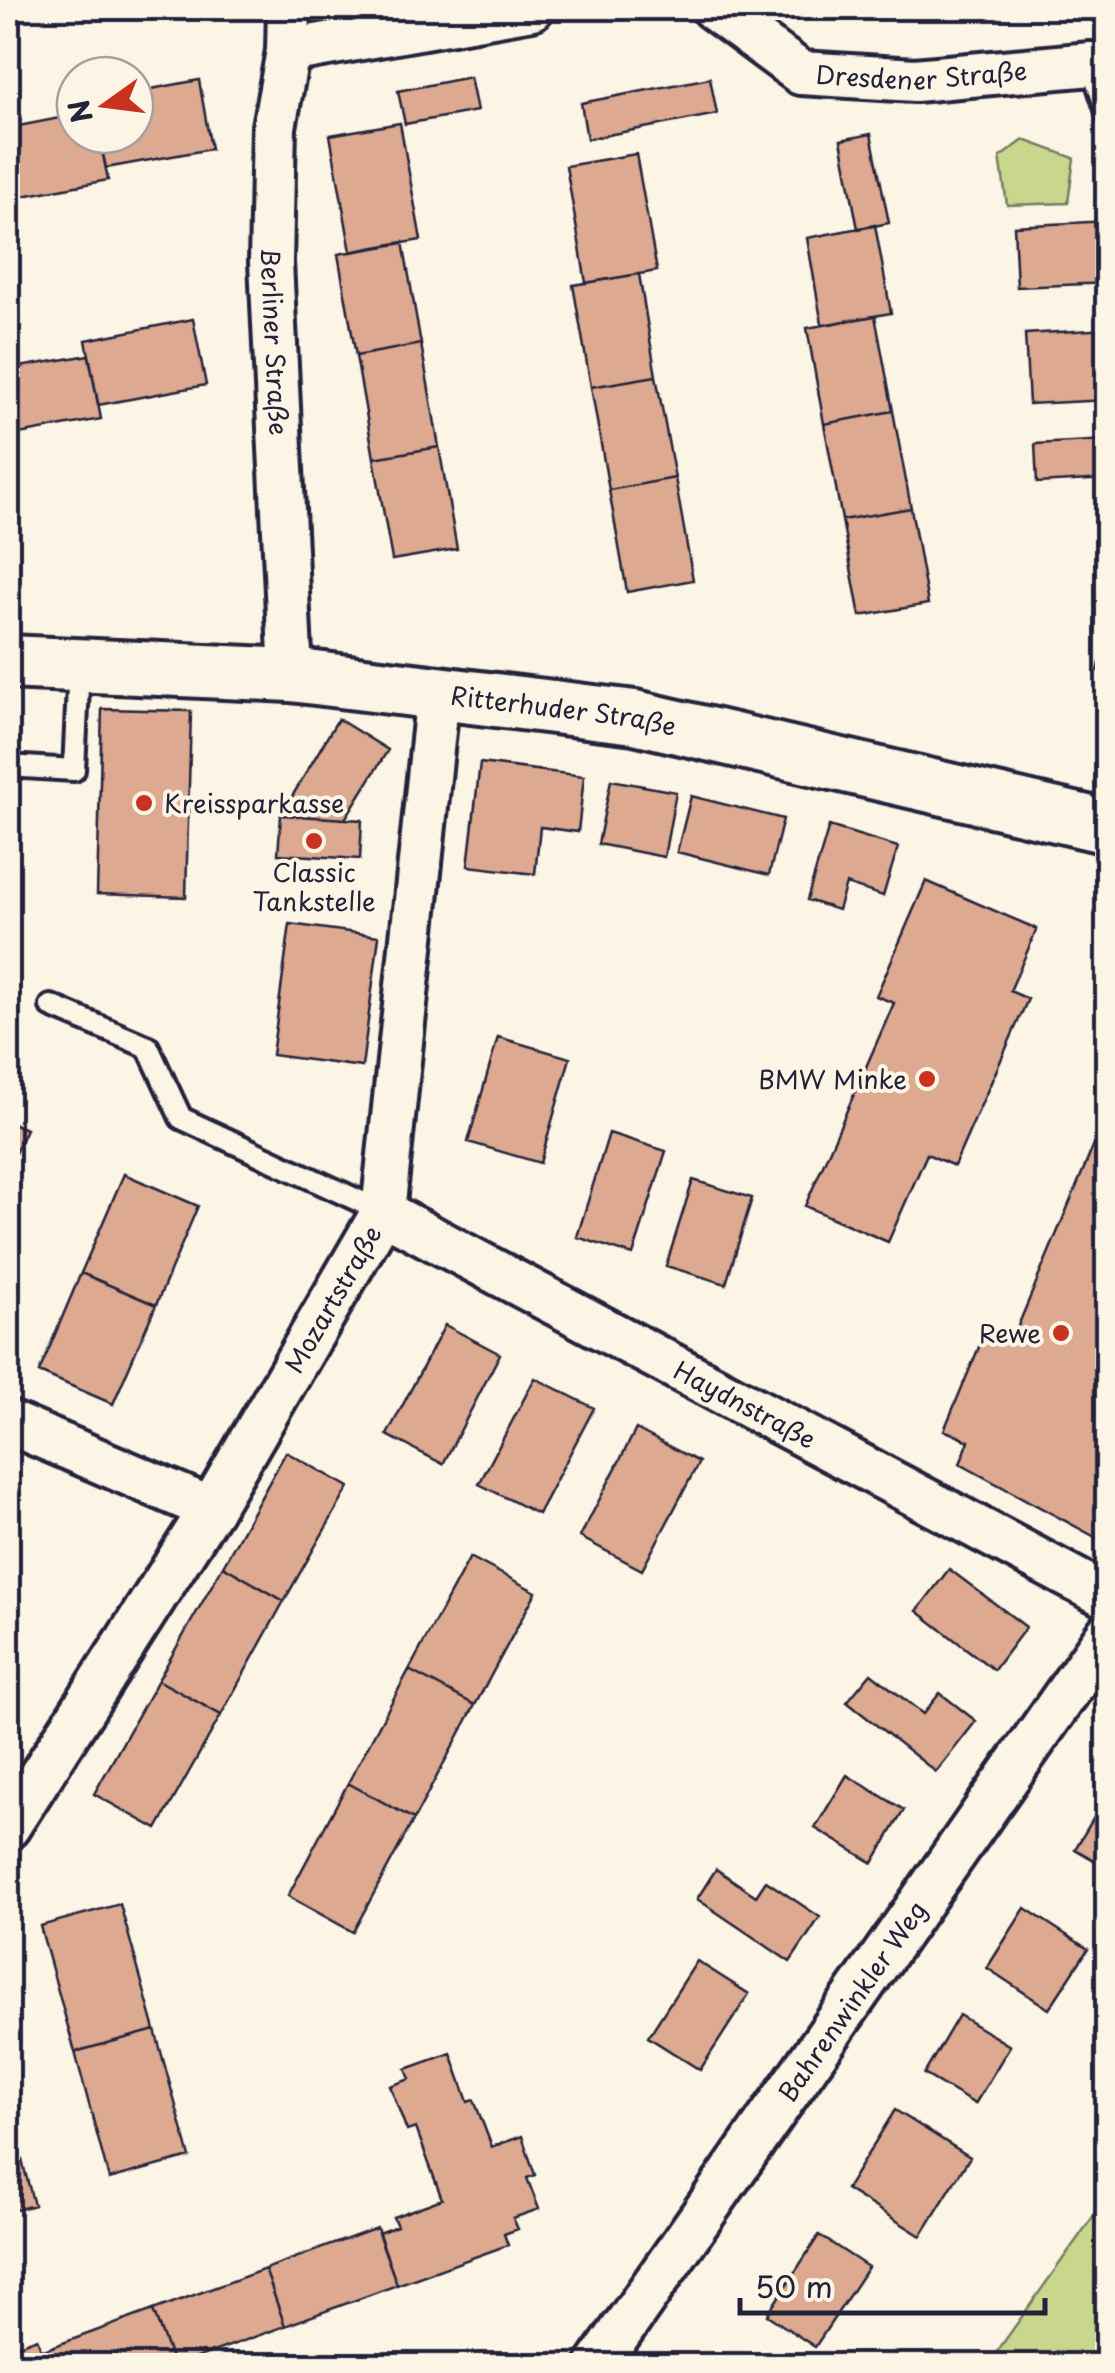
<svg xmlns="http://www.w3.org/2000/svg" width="1115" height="2373" viewBox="0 0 1115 2373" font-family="'Playpen Sans',sans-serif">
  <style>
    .green { fill: #c8d78b; stroke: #757c63; stroke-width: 2.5 }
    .building { fill: #dda990; stroke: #22223b; stroke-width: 2.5 }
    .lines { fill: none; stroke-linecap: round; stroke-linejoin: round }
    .service-casing { stroke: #22223b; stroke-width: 28 }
    .minor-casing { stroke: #22223b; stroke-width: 50 }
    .tertiary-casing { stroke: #22223b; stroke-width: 60 }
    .service { stroke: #fcf5e5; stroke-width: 20 }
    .minor { stroke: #fcf5e5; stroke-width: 42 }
    .tertiary { stroke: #fcf5e5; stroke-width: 52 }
    .poi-dot { fill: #c8321e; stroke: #fcf5e5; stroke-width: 4 }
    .labels { text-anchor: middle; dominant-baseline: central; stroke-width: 8; stroke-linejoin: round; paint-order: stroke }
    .street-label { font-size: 25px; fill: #22223b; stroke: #fcf5e5 }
    .poi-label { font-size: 25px; fill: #22223b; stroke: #fcf5e5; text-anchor: end }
  </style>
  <rect width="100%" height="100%" fill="#fcf5e5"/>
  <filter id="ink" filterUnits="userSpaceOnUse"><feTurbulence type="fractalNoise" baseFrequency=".01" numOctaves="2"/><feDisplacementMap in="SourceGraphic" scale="20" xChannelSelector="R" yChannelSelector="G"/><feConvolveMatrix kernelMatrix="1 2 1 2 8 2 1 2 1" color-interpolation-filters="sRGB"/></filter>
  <g filter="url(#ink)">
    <path class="green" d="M1024,140L1074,158L1068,203L1007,205L1000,157Z
      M1107,2197V2365H1009L996,2353Z"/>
    <path class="building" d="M470,77L477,111L405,124L398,91Z
      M710,78L717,114L587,139L581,103Z
      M199,80L211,149L106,168L99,135H135V92Z
      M75,115V135H99L108,180L12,198L8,175V128Z
      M400,123L421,240L351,252L330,135Z
      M871,134L889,223L858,229L841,140Z
      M636,154L657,271L586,283L566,166Z
      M1108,221V283L1017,287L1014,226Z
      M875,225L891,313L822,325L807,238Z
      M403,242L421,344L356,356L338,254Z
      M639,274L656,376L591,387L573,285Z
      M875,316L893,411L824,424L807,328Z
      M193,319L206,385L98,405L86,340Z
      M1108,329V400L1029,404L1025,334Z
      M421,344L439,447L374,458L356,356Z
      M89,355L101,419L8,436V369Z
      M656,376L675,478L609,490L591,387Z
      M893,411L911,508L842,520L824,424Z
      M1108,440V479L1037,483L1035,444Z
      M439,447L457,549L392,560L374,458Z
      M675,478L693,580L627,592L609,490Z
      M911,508L928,604L860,616L842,520Z
      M1108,631V673L1098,671Z
      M102,709L191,711L186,897L97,894Z
      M338,719L388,750L345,819L281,815Z
      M480,763L584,776L578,832L540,827L535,874L468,866Z
      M8,777H12L8,858Z
      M611,780L676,792L664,857L598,844Z
      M691,796L783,819L769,875L677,852Z
      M281,815L362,820L360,859L278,854Z
      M829,826L898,847L883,896L846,884L838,910L807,900Z
      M926,881L1037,929L1010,991L1028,999L954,1166L927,1154L888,1242L805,1206L894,1003L876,996Z
      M290,924L379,936L362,1067L272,1055Z
      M498,1037L570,1058L540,1163L468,1142Z
      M8,1121L26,1129L8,1169Z
      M1100,1130L1108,1133V1544L960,1464L969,1441L944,1430L987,1328L1013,1338Z
      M609,1133L666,1151L633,1255L577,1237Z
      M124,1174L198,1206L156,1305L81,1273Z
      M693,1180L752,1198L726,1284L666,1266Z
      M81,1273L156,1305L113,1404L39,1372Z
      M445,1325L500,1354L443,1464L387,1435Z
      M535,1378L594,1408L538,1514L479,1484Z
      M636,1429L699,1462L642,1570L580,1537Z
      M286,1452L349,1487L284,1601L223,1566Z
      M470,1557L536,1592L475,1705L409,1670Z
      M223,1566L284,1601L221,1715L158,1680Z
      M949,1569L1026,1627L994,1670L917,1611Z
      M409,1670L475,1705L414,1819L348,1783Z
      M871,1673L923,1714L940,1693L976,1721L936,1772L847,1702Z
      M158,1680L221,1715L157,1829L94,1794Z
      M847,1775L904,1810L873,1863L815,1828Z
      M348,1783L414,1819L353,1932L288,1896Z
      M1108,1794V1868L1075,1849Z
      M716,1869L756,1896L766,1881L820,1917L790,1962L697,1899Z
      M120,1904L155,2030L75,2052L40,1926Z
      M1025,1908L1088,1949L1049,2009L987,1968Z
      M697,1961L749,1994L700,2070L648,2037Z
      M959,2015L1010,2046L975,2104L924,2074Z
      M155,2030L190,2157L109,2179L75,2052Z
      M451,2053L468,2102L474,2100L492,2147L522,2136L535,2175L527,2178L539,2209L513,2218L518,2229L504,2234L508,2245L397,2285L378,2233L397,2226L393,2217L442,2199L416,2128L407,2131L390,2086L410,2079L406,2069Z
      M895,2110L970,2157L921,2236L846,2189Z
      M14,2130L34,2205L8,2212V2132Z
      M377,2228L397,2285L285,2326L265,2269Z
      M819,2235L868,2267L815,2347L767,2315Z
      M265,2269L285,2326L174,2366L153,2310Z
      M153,2310L174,2366H47L41,2351Z
      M37,2338L47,2366H8V2349Z"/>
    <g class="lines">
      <g class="service-casing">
        <path id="service" d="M1091,64L1108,115
          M8,766L74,770L79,666
          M51,1006L148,1047L181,1118L383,1212"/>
      </g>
      <g class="minor-casing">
        <g id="minor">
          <path id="s1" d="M289,8L288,51L274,127L271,262L291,675"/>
          <path id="s2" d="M713,8L801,73L915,80L1091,64"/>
          <path d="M288,51L532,8"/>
          <path id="s3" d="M383,1212L1108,1597"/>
          <path d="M8,1422L211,1509"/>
          <path id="s4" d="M8,1827L211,1509L383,1212L438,693"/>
          <path id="s5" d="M597,2366L1108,1634"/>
        </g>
      </g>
      <g class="tertiary-casing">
        <g id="tertiary">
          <path id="s6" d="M8,662L291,675L635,717L1108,827"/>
        </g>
      </g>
      <use href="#service" class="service"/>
      <use href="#minor" class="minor"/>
      <use href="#tertiary" class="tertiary"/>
    </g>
  </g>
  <g class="poi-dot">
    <circle cx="144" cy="803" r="10"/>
    <circle cx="314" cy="841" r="10"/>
    <circle cx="927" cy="1079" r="10"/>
    <circle cx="1061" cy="1333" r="10"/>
  </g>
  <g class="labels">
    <g class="street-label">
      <text stroke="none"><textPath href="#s2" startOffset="230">Dresdener Straße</textPath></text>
      <text stroke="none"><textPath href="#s1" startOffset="335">Berliner Straße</textPath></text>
      <text stroke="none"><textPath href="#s6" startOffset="558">Ritterhuder Straße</textPath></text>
      <text stroke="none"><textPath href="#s4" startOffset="620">Mozartstraße</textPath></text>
      <text stroke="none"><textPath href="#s3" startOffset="410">Haydnstraße</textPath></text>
      <text stroke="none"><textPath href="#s5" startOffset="445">Bahrenwinkler Weg</textPath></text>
    </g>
    <g class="poi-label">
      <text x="164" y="803" text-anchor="start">Kreissparkasse</text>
      <text x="314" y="872" text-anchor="middle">Classic<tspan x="314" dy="29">Tankstelle</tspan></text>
      <text x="907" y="1079">BMW Minke</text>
      <text x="1041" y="1333">Rewe</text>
    </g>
  </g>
  <rect width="1115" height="2373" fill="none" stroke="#fcf5e5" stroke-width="40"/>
  <rect x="20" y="20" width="1075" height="2333" fill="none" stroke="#22223b" stroke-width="4" filter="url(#ink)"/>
  <g transform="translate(105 105) rotate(256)"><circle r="48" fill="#fcf5e5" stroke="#a5a1a1" stroke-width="2.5"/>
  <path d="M0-8L18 38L0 25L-18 38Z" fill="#c8321e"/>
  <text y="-15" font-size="28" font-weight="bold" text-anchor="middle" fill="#22223b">N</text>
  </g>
  <path d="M740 2298v15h305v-15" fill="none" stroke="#22223b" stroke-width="5"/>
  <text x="755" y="2298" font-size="30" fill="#22223b" stroke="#fcf5e5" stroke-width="8" paint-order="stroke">50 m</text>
</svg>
